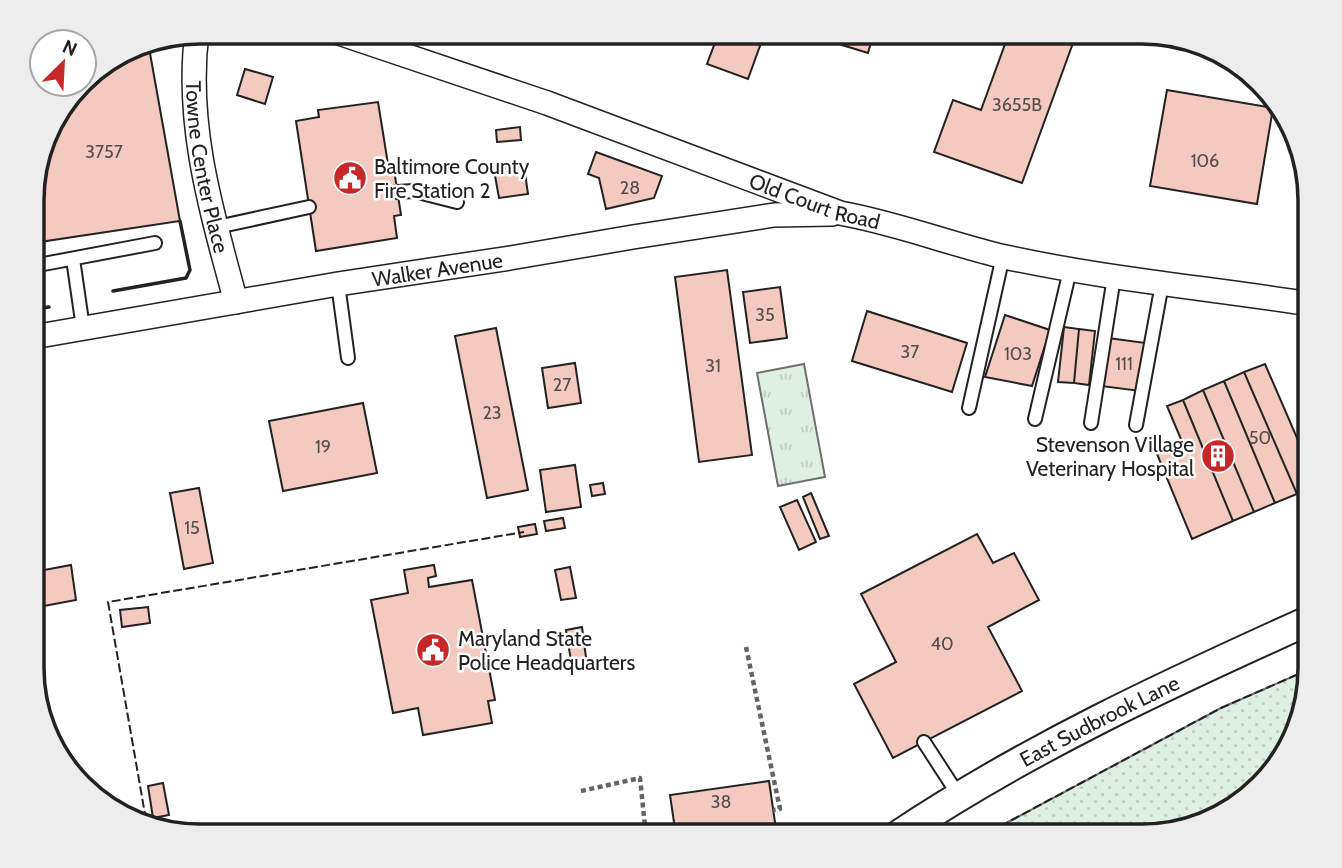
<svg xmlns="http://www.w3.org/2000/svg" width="1342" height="868" viewBox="0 0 1342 868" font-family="Cabin,sans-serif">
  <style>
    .grass { fill: url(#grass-dots); stroke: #6f6f6f; stroke-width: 2 }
    .park { fill: url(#park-tufts); stroke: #6f6f6f; stroke-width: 2 }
    .building { fill: #f3c9c0; stroke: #222; stroke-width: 2 }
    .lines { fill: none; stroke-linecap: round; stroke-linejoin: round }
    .service-casing { stroke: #222; stroke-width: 16 }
    .minor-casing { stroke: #222; stroke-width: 26 }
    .tertiary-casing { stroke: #222; stroke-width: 32 }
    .path { stroke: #646464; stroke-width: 4.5; stroke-dasharray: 5 3.5; stroke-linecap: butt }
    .service { stroke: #fff; stroke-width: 12 }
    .minor { stroke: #fff; stroke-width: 23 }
    .tertiary { stroke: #fff; stroke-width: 28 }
    .fence { stroke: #222; stroke-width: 2; stroke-dasharray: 9 3.5; stroke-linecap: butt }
    .wall { stroke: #222; stroke-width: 3.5 }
    .labels { text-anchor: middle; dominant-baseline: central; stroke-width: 5; stroke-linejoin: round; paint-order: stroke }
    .number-label { font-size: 18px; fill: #564c4a }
    .poi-label { font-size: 21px; fill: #222; stroke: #fff; text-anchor: start }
    .street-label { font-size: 21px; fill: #222; stroke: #fff }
    .rim { fill: none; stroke: #222; stroke-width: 3.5 }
  </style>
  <defs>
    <pattern id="grass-dots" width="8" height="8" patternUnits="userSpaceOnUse" patternTransform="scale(1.75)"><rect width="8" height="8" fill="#e0efe3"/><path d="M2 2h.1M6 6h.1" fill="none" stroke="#c0cdc2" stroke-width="1.8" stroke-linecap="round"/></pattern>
    <pattern id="park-tufts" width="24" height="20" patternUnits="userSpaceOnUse" patternTransform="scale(1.75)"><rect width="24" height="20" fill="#e0efe3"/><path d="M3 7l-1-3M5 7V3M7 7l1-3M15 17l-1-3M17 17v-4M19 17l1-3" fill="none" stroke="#c0cdc2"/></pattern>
  </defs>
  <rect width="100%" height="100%" fill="#fff"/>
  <path class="grass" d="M1310,669V679L1282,762L1226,814L1153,836H1001L997,828L1221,708Z"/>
  <path class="park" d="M804,364L825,477L778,486L757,373Z"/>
  <path class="building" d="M719,32H765L748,79L707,64Z
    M847,32H874L868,53L842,45Z
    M969,32H1077L1022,183L934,152L953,100L981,110L1005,44Z
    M148,42L180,221L33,243V178L49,125L81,84H84V79L89,74L136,44Z
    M245,69L273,77L265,104L237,95Z
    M1167,90L1273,108L1257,204L1150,186Z
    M378,102L388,164L393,163L401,215L394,216L397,238L316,251L296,121L319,117L318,110Z
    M520,127L521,140L497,142L496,130Z
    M596,152L662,176L654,198L606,209L599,178L588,174Z
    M524,166L528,194L499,198L494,170Z
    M727,270L752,455L699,462L675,277Z
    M780,287L787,338L750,343L743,292Z
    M867,311L967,343L952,392L852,361Z
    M1005,315L1050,330L1032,386L985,377Z
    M1064,327L1079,329L1074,383L1058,382Z
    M496,328L528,490L487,498L455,336Z
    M1079,329L1095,331L1089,385L1074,383Z
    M1108,338L1146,343L1140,391L1101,386Z
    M575,363L581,403L548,408L542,368Z
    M1265,364L1310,468V489L1297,494L1244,372Z
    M1244,372L1297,494L1275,503L1224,381Z
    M1224,381L1275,503L1254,512L1203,390Z
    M1203,390L1254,512L1233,521L1183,400Z
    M1183,400L1233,521L1192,539L1157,454L1183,444L1167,406Z
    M363,403L377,473L283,491L269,421Z
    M575,465L581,507L546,512L540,470Z
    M603,483L605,494L592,496L590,485Z
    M199,488L213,563L184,569L170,493Z
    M811,493L829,536L820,539L803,497Z
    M797,500L816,542L799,550L780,507Z
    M563,518L565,528L546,531L544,521Z
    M535,524L537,534L520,537L518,527Z
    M977,534L993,563L1014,553L1039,600L988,627L1022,691L893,758L854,684L896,662L861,594Z
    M71,565L76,600L33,608V572Z
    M434,565L436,576L428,578L429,587L472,580L495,700L488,701L492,723L423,735L418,708L393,713L371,600L408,593L404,570Z
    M570,567L576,598L561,600L555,570Z
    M148,607L150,623L122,627L120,610Z
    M582,627L587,665L572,667L566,630Z
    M769,781L777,836H676L670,795Z
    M163,783L169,815L153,818L148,786Z"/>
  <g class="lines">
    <g class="service-casing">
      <path id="service" d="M397,192L414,191L457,202
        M217,227L309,207
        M73,259L83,328
        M33,266L155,243
        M338,284L348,358
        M969,408L1003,256
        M1035,419L1070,270
        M1091,423L1114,277
        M1136,425L1162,284
        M924,742L959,796"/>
    </g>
    <g class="minor-casing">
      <g id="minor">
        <path id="s1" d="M197,32C185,125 212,213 236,302"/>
        <path id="s2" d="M336,32L547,103L840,213C896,223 950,244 1005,257C1106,279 1208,288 1310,304"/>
        <path id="s3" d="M33,337L338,284L510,258L633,237L774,215L832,214"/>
      </g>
    </g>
    <g class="tertiary-casing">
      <g id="tertiary">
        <path id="s4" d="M897,836C1027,749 1168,684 1310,620"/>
      </g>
    </g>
    <path class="path" d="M746,647L780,809L773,810
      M581,791L640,778L646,836
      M1179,828L1208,812L1240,801
      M645,829L674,825"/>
    <use href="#service" class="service"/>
    <use href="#minor" class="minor"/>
    <use href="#tertiary" class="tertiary"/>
    <path class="fence" d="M146,820L108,602L524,532
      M1001,836L997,828L1221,708L1310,669"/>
    <path class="wall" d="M113,291L186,278L190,270L180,221
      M33,309L49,307"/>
  </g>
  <defs>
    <g id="civic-disc" transform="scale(1.75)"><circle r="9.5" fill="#c62828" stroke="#fff"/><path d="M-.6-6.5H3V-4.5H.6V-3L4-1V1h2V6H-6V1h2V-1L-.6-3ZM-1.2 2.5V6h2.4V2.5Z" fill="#fff"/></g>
    <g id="building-disc" transform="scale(1.75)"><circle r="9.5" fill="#c62828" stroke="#fff"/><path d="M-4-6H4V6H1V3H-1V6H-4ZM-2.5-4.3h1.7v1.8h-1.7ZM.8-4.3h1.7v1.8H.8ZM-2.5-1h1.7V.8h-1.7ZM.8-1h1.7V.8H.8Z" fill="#fff"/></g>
  </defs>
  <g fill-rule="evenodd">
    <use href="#civic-disc" x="350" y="178"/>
    <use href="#building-disc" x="1218" y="456"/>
    <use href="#civic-disc" x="433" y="650"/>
  </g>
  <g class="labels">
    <g class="number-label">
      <text x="1017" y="105">3655B</text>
      <text x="104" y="152">3757</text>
      <text x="1205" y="161">106</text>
      <text x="630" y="188">28</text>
      <text x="765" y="315">35</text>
      <text x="910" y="352">37</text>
      <text x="1018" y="354">103</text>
      <text x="1124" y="364">111</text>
      <text x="713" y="366">31</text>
      <text x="562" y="385">27</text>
      <text x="492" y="413">23</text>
      <text x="1260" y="438">50</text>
      <text x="323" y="447">19</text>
      <text x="192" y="528">15</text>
      <text x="942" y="644">40</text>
      <text x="721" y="802">38</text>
    </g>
    <g class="poi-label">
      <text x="374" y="166">Baltimore County<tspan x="374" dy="24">Fire Station 2</tspan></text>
      <text x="1194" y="444" text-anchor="end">Stevenson Village<tspan x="1194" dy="24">Veterinary Hospital</tspan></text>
      <text x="458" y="638">Maryland State<tspan x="458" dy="24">Police Headquarters</tspan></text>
    </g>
    <g class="street-label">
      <text stroke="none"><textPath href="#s1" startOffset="136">Towne Center Place</textPath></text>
      <text stroke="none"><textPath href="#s2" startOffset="508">Old Court Road</textPath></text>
      <text stroke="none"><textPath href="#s3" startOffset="410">Walker Avenue</textPath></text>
      <text stroke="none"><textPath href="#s4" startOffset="233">East Sudbrook Lane</textPath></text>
    </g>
  </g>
  <path d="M0 0H1342V868H0ZM200 44H1142A156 156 0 0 1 1298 200V668A156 156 0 0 1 1142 824H200A156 156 0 0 1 44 668V200A156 156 0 0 1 200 44Z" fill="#ededed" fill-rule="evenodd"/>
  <path class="rim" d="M200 44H1142A156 156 0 0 1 1298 200V668A156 156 0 0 1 1142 824H200A156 156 0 0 1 44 668V200A156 156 0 0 1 200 44Z"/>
  <g transform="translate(63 63) rotate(24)"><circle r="33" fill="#ffffff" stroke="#a7a7a7" stroke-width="2"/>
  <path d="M0-5L12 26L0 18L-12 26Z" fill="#c62828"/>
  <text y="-10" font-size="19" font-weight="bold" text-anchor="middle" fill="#222222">N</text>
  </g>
</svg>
